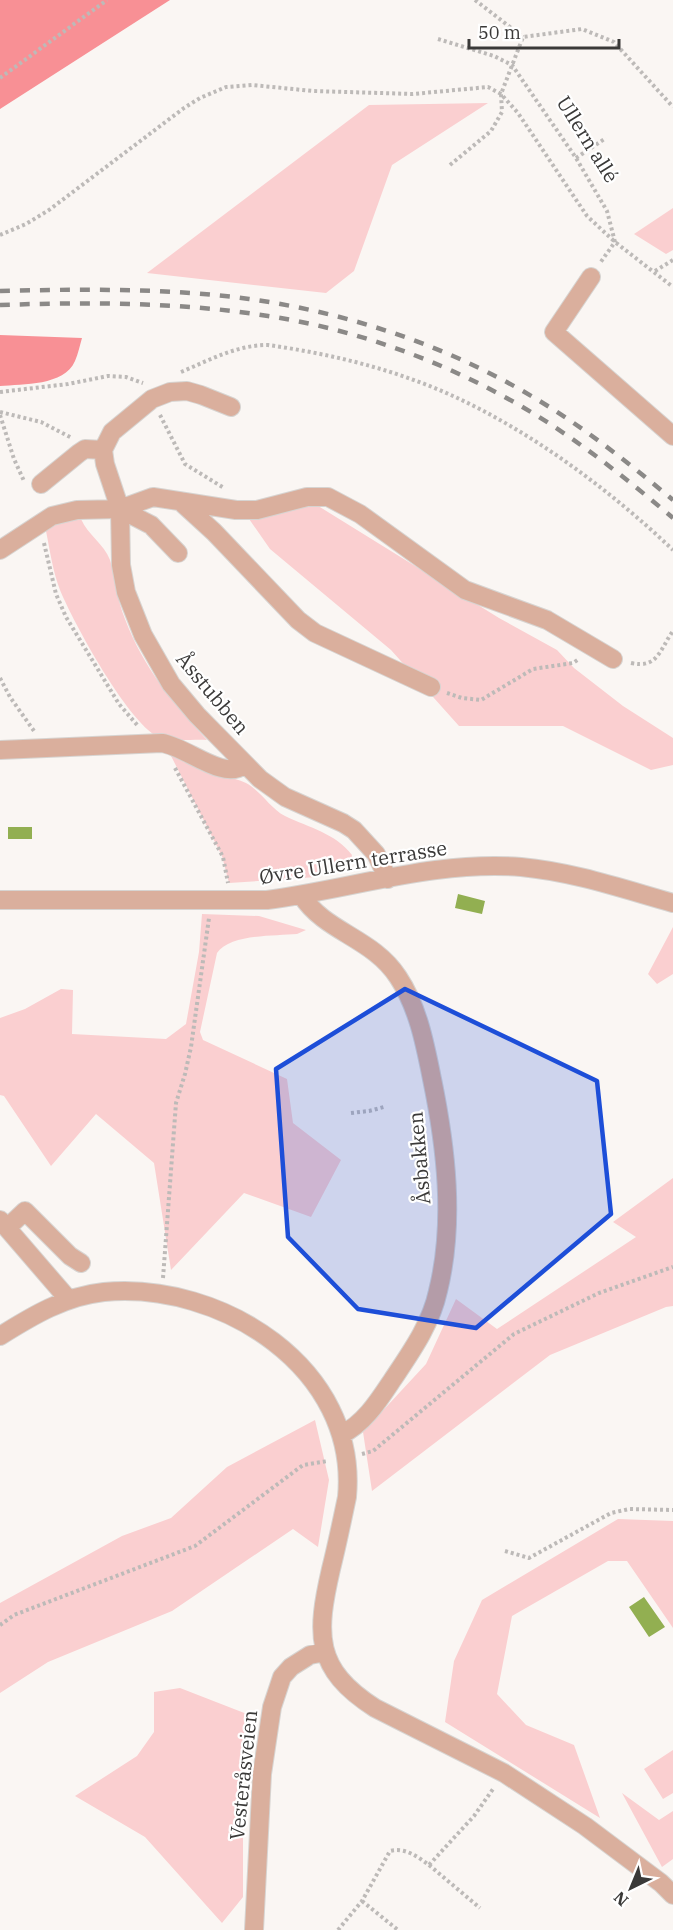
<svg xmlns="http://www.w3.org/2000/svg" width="673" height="1930" viewBox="0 0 673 1930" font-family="'IBM Plex Serif',serif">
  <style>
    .green { fill: #facfd0 }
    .forest { fill: #f89095 }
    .water { fill: #92af51 }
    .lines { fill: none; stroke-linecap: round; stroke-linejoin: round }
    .minor-casing { stroke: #d7d4d1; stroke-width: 20 }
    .path { stroke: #bdbab8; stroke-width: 4; stroke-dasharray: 3 3; stroke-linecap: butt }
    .minor { stroke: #daaf9d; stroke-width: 18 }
    .rail { stroke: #8b8987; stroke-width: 4.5; stroke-dasharray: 10 10; stroke-linecap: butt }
    .marked { fill: #1d4ed8; fill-opacity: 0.2; stroke: #1d4ed8; stroke-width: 4.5; stroke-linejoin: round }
    .labels { text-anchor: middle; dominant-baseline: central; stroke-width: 4.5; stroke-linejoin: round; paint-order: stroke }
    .street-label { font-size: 20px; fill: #3a3938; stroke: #fff }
  </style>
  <rect width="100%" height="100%" fill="#faf6f3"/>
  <path class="green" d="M488,103L392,165L354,271L326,293L147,273L369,105Z
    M673,208V250L666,254L634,234Z
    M315,504L499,618L557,650L574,668L623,706L673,738V765L651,770L563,726H459L391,650L270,549L247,516Z
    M63,518L81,519C88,535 104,544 110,560C116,579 117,600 125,619C144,669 172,701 207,740C193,739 174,742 161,738C131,729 72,620 60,590C53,572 50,551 46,531L49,526Z
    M169,752C180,757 190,765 202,771C216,777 232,776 246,783C261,791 270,808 285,816C310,828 335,833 352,855L350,864L317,877L229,883L222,856Z
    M202,914L259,916L306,930L297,934C275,936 230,934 217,953L200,1032L203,1040L287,1079L293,1123L341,1160L311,1217L244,1193L171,1270L154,1163L96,1114L51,1166L4,1096L0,1095V1018L25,1009L61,989L73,990L72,1034L166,1039L186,1024L199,952Z
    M673,927V974L657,984L648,974Z
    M673,1178V1306L666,1307L550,1355L372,1491L363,1432L426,1364L456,1299L497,1329L636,1237L613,1222Z
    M315,1420L329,1480L318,1547L293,1529L172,1611L48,1662L0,1693V1603L122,1536L171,1518L227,1467Z
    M618,1519L673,1521V1628L627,1561H608L512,1616L497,1694L526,1725L574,1745L600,1818L445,1722L454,1661L482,1600Z
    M180,1688L252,1716L243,1752V1897L222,1923L145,1837L75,1796L137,1756L154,1732V1692Z
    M673,1750V1793L663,1799L644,1769Z
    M622,1793L659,1820L673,1811V1859L662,1867Z"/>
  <path class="forest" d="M0,0H170L0,109Z
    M0,335L82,338C80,345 78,354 75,361C64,386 23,384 0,386Z"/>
  <path class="water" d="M8,827H32V839H8Z
    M458,894L485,901L482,914L455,908Z
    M644,1597L665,1627L649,1637L629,1607Z"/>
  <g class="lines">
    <g class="minor-casing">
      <path id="minor" d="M591,277L554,332L673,436
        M103,450L105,464L120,509L121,565L126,592L143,635L171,684L197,715L260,779L285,797L343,823L354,830L376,854L388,879
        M103,450L112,432L152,399L170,392L187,391L201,395L231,407
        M41,484L79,453L85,449L103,450
        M180,501L214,532L298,620L315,633L431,687
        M120,509L151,525L178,553
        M0,550L52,516L77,510L120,509L153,497L236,510H257L307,497H328L360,514L465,590L547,620L613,659
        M0,750L162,743C187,747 223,781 244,765
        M302,896C325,932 373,938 398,977C418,1007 425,1044 432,1079C446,1147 455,1222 438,1291C431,1324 411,1352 393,1379C379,1400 365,1423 341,1435
        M0,900H267C351,889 436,860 521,867C574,872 623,889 673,903
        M0,1220L69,1300
        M7,1228L25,1211L70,1256L81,1263
        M0,1336C32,1316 65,1296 104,1292C221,1281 359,1368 347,1497C342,1521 337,1545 331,1569C316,1634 314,1669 375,1708L504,1773L585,1826L661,1883L673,1895
        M254,1930L262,1774L272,1707L282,1677L291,1667L310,1655L325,1652"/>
    </g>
    <path class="path" d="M475,0L523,37
      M438,39L494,56L512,65L576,158L607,211L615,242L600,263
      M0,78L107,0
      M576,158L606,138
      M450,165L491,131L502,112L501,94L523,37L582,29L614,42L673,107
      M0,235L26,224L49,210L184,108L200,98L226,87L252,85L313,91L413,94L488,87L501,94L518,113L587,216L615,242L673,287
      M655,271L673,260
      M181,372C210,360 236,345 268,345C331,354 394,369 453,396C532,432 610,490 673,550
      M0,392L68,384L108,376L126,377L143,383
      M0,412L41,422L72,438
      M0,415L14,459L24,481
      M160,415L185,464L224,488
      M44,543L56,594L66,617L119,704L138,726
      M631,663C658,669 660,649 673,631
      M0,678L10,697L34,731
      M447,693L462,698L481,700L533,669L573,663L579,659
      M175,768L223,857L228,883
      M351,1113L369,1111L384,1107
      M163,1278L176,1103L185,1074L191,1047L209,918
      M362,1454L373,1451L514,1334L599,1293L673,1267
      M505,1551L529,1558L611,1513L629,1509L673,1510
      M0,1625L14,1615L195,1546L303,1465L328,1461
      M429,1865L480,1908
      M362,1901L398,1930
      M338,1930L362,1901L390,1851C405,1847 418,1857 429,1865L474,1816L493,1789"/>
    <use href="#minor" class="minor"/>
    <path class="rail" d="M0,291C80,289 170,288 249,299C350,313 451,347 538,400C586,429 630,464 673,500
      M0,305C87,302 182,302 268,316C360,330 451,364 531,412C582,443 628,480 673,518"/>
  </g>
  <path class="marked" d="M405,989L597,1081L611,1214L476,1328L358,1309L288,1237L276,1069Z"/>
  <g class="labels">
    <g class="street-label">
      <text transform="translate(588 139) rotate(58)">Ullern allé</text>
      <text transform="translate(213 693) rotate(50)">Åsstubben</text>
      <text transform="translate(353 862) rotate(-9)">Øvre Ullern terrasse</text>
      <text transform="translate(419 1158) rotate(-95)">Åsbakken</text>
      <text transform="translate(243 1775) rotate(-84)">Vesteråsveien</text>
    </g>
  </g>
  <g transform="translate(631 1888) rotate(223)" stroke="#ffffff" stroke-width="4.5" paint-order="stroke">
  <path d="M0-4.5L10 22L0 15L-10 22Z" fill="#3a3938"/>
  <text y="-9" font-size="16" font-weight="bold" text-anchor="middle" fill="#3a3938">N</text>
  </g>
  <path d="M469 39v9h150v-9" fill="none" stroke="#3a3938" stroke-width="3"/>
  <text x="478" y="39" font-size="18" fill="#3a3938" stroke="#ffffff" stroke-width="4.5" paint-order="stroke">50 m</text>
</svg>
